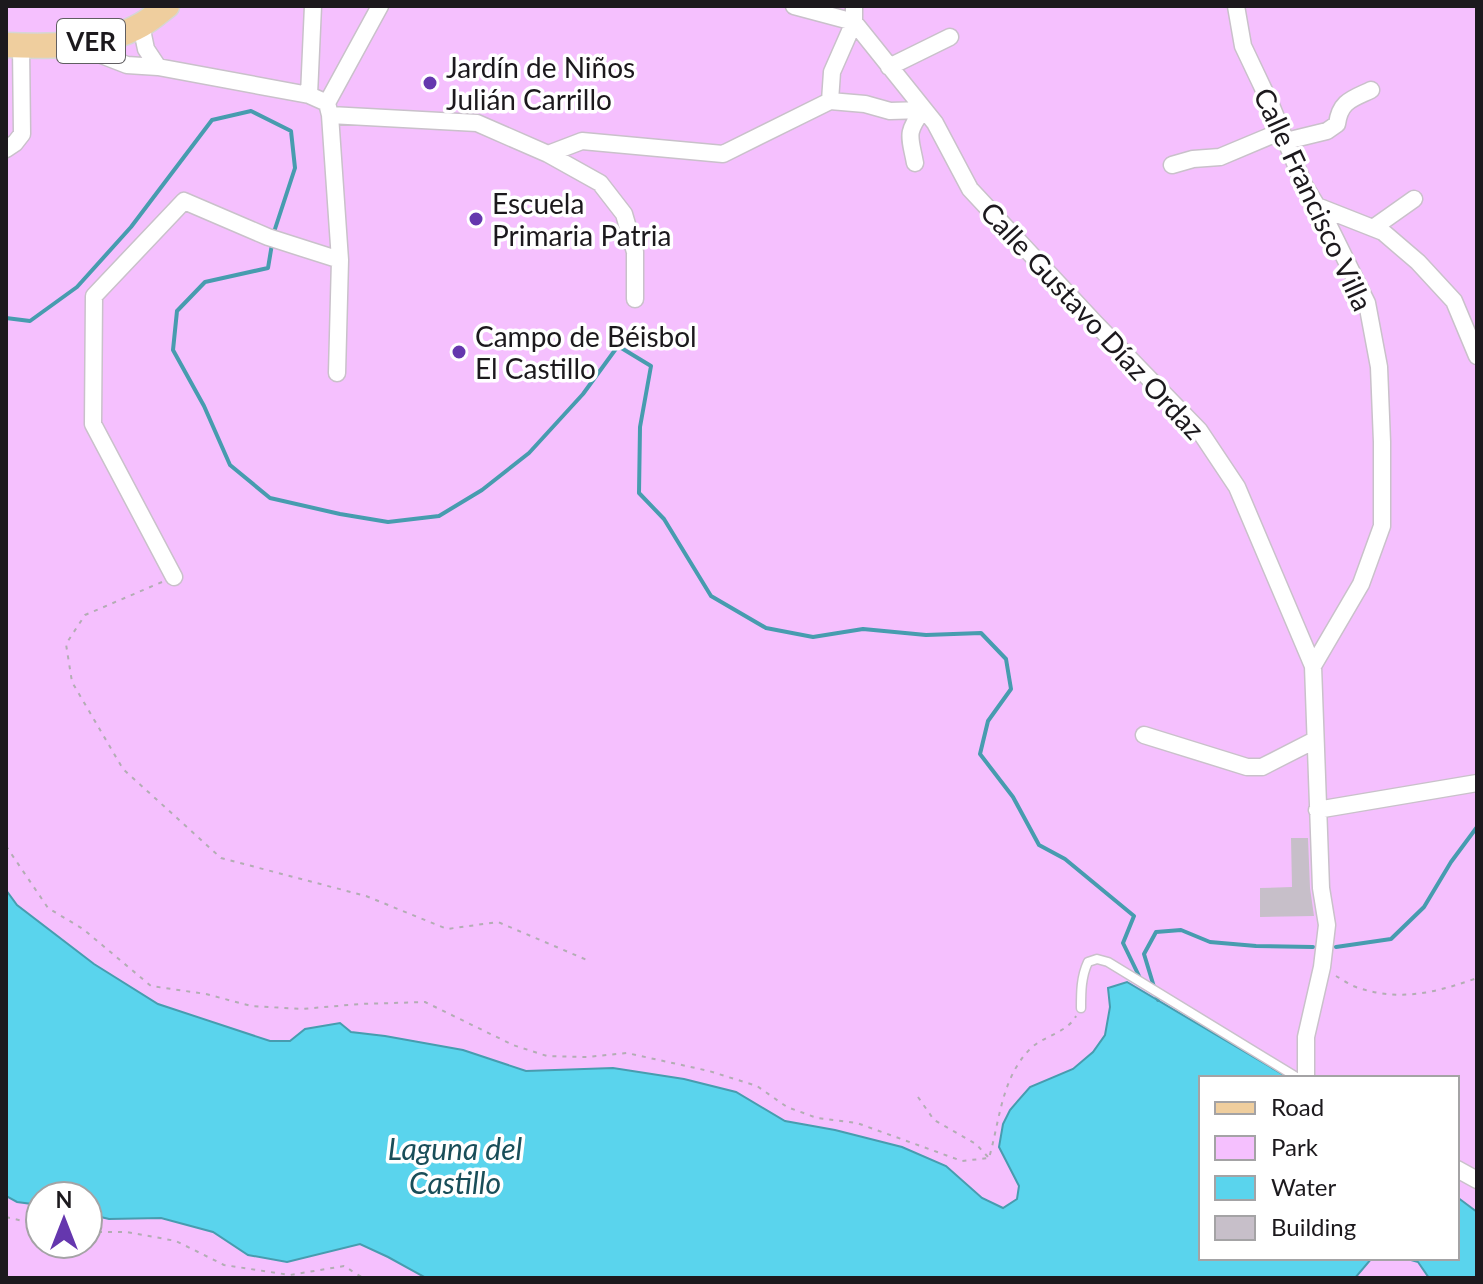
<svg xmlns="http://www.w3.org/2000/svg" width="1483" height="1284" viewBox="0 0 1483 1284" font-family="Lato,sans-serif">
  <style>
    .green { fill: #f5c0fe; fill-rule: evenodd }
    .water { fill: #5ad4ed; stroke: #479caf; stroke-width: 2 }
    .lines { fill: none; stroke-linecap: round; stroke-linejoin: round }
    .stream { stroke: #479caf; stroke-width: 4 }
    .building { fill: #c7bfc9 }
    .lane-casing { stroke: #c9c1ca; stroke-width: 11 }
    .street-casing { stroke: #c9c1ca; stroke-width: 19 }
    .primary-casing { stroke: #d6d6d6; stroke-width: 27 }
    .path { stroke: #b2adb3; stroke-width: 2; stroke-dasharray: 4 6; stroke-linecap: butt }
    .lane { stroke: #fff; stroke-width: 8 }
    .street { stroke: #fff; stroke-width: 16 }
    .primary { stroke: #efce9e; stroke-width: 24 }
    .poi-dot { fill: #6537ae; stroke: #fff; stroke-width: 3 }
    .labels { text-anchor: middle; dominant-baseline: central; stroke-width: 7; stroke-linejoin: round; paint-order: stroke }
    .shield { fill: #fff; stroke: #605e61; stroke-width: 2 }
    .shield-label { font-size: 26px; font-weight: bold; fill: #1c191d }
    .poi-label { font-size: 28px; fill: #1c191d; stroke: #fff; text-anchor: start }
    .street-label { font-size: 28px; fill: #1c191d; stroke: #fff }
    .water-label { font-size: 30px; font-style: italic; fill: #194e59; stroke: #fff }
  </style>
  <rect width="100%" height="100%" fill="#fef7ff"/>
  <path class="green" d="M6,6H1477V1278H6ZM1201,1078H1457V1258H1201ZM40,1196H88V1244H40Z"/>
  <path class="water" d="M6,890L17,905L94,964L158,1004L270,1041H290L305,1029L340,1023L351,1032L385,1036L463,1050L526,1071L613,1068L684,1079L736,1092L785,1121L835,1130L902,1147L946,1166L982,1198L1003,1208L1017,1199L1019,1186L999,1147L1003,1124L1010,1110L1030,1087L1073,1069L1093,1052L1105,1035L1110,1007L1108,988L1127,982L1289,1078H1201V1258H1372L1355,1278H426L388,1257L360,1244L287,1262L248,1255L213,1232L161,1218L109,1219L88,1214V1196H40V1205L17,1202L6,1196Z
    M1457,1197L1477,1212V1278H1429L1418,1262L1404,1258H1457Z"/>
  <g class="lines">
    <path class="stream" d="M272,244L268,268L205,282L177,311L173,350L204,406L230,465L270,498L340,514L388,522L439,516L482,490L529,453L583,394L618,346L651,366L640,427L639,493L664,519L711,596L766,628L813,637L863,629L926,635L981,633L1006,659L1011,689L988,721L980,754L1013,797L1039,845L1065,859L1134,916L1123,943L1140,978
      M6,318L30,321L77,287L131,227L212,120L251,111L291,131L295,168L273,235
      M1336,947L1391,939L1424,907L1451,862L1477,827
      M1158,1000L1144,954L1156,932L1181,930L1210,942L1256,946L1313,947"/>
  </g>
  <path class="building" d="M1291,838H1308L1310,888L1314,916L1260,917V888L1292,887Z"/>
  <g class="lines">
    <g class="lane-casing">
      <path id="lane" d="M1081,1008C1081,992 1081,977 1088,962L1097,959L1108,962L1298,1078"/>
    </g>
    <g class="street-casing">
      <path id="street" d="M794,6L854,22L935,123L970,189L1095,323L1199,430L1237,487L1313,666L1321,888L1327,925L1322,967L1306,1037V1078
        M1236,6L1243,46L1271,105L1304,185L1328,224L1367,303L1379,367L1382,442V526L1361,584L1313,666
        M141,25L146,49L158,67
        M78,46L127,65L158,67L309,95L327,103L330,115L477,123L548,154L582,141L723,154L830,101
        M889,67L950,37
        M309,95L313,6
        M830,101L832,72L854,22V6
        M830,101L865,104L890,111L923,110
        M327,103L380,6
        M330,115L340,260L337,373
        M1286,141L1327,131L1337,124C1340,101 1352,99 1371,90
        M6,149L15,143L22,134L21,46
        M548,154L600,183L624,214L635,252V299
        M915,163C910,136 905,134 923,110
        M1172,165L1193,159L1220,157L1282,131
        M1317,206L1383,232L1418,262L1454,301L1477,356
        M1373,228L1414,199
        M174,577L93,424L94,296L184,201L268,237L340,260
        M1144,735L1247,767H1262L1315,740
        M1317,810L1477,783
        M1457,1169L1477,1180"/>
    </g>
    <g class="primary-casing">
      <path id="primary" d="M6,45C50,47 102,47 141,25C150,20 159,12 167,6"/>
    </g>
    <path class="path" d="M162,582L85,615L66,644L72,682L123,769L221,858L366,896L447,929L498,922L587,960
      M6,846L48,908L83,929L151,986L206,994L251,1006L302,1009L360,1004L425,1002L513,1045L547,1056L587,1057L627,1053L709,1071L757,1086L787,1107L817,1118L857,1123L962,1161L989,1158C1000,1120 1001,1078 1031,1048C1044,1036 1068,1032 1076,1016
      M1336,976C1343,980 1351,986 1359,988C1400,1002 1438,992 1477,978
      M918,1097L934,1120L976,1144L988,1157
      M6,1217L40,1225
      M88,1232H127L176,1241L224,1265L290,1275L344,1266L363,1278"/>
    <use href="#lane" class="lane"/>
    <use href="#street" class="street"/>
    <use href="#primary" class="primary"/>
  </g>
  <g class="poi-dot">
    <circle cx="430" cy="83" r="8"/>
    <circle cx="476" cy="219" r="8"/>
    <circle cx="459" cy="352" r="8"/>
  </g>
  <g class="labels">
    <rect class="shield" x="57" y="19" width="68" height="44" rx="6"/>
    <g class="shield-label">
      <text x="91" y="41">VER</text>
    </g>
    <g class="poi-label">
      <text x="446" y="67">Jardín de Niños<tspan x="446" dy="32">Julián Carrillo</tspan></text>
      <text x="492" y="203">Escuela<tspan x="492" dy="32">Primaria Patria</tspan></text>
      <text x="475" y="336">Campo de Béisbol<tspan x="475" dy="32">El Castillo</tspan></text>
    </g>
    <g class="street-label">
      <text transform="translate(1314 199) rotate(65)">Calle Francisco Villa</text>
      <text transform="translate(1093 320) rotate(47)">Calle Gustavo Díaz Ordaz</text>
    </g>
    <g class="water-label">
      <text x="455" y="1148">Laguna del<tspan x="455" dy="34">Castillo</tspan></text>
    </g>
  </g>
  <rect width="1483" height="1284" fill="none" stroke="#1c191d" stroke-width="16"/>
  <rect x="1199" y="1076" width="260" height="184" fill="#ffffff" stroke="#a4a3a5" stroke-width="2"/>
  <rect x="1215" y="1102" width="40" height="12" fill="#efce9e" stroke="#a4a3a5" stroke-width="2"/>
  <text x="1271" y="1116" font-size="24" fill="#1c191d">Road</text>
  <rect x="1215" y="1136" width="40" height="24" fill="#f5c0fe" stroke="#a4a3a5" stroke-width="2"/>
  <text x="1271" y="1156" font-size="24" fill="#1c191d">Park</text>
  <rect x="1215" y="1176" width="40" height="24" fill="#5ad4ed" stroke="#a4a3a5" stroke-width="2"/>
  <text x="1271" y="1196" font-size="24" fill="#1c191d">Water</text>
  <rect x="1215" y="1216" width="40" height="24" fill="#c7bfc9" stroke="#a4a3a5" stroke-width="2"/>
  <text x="1271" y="1236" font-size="24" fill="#1c191d">Building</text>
  <g transform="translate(64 1220)"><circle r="38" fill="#ffffff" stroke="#a4a3a5" stroke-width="2"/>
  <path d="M0-6L14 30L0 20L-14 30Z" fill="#6537ae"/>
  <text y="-12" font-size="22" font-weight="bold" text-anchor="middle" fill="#1c191d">N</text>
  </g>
</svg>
